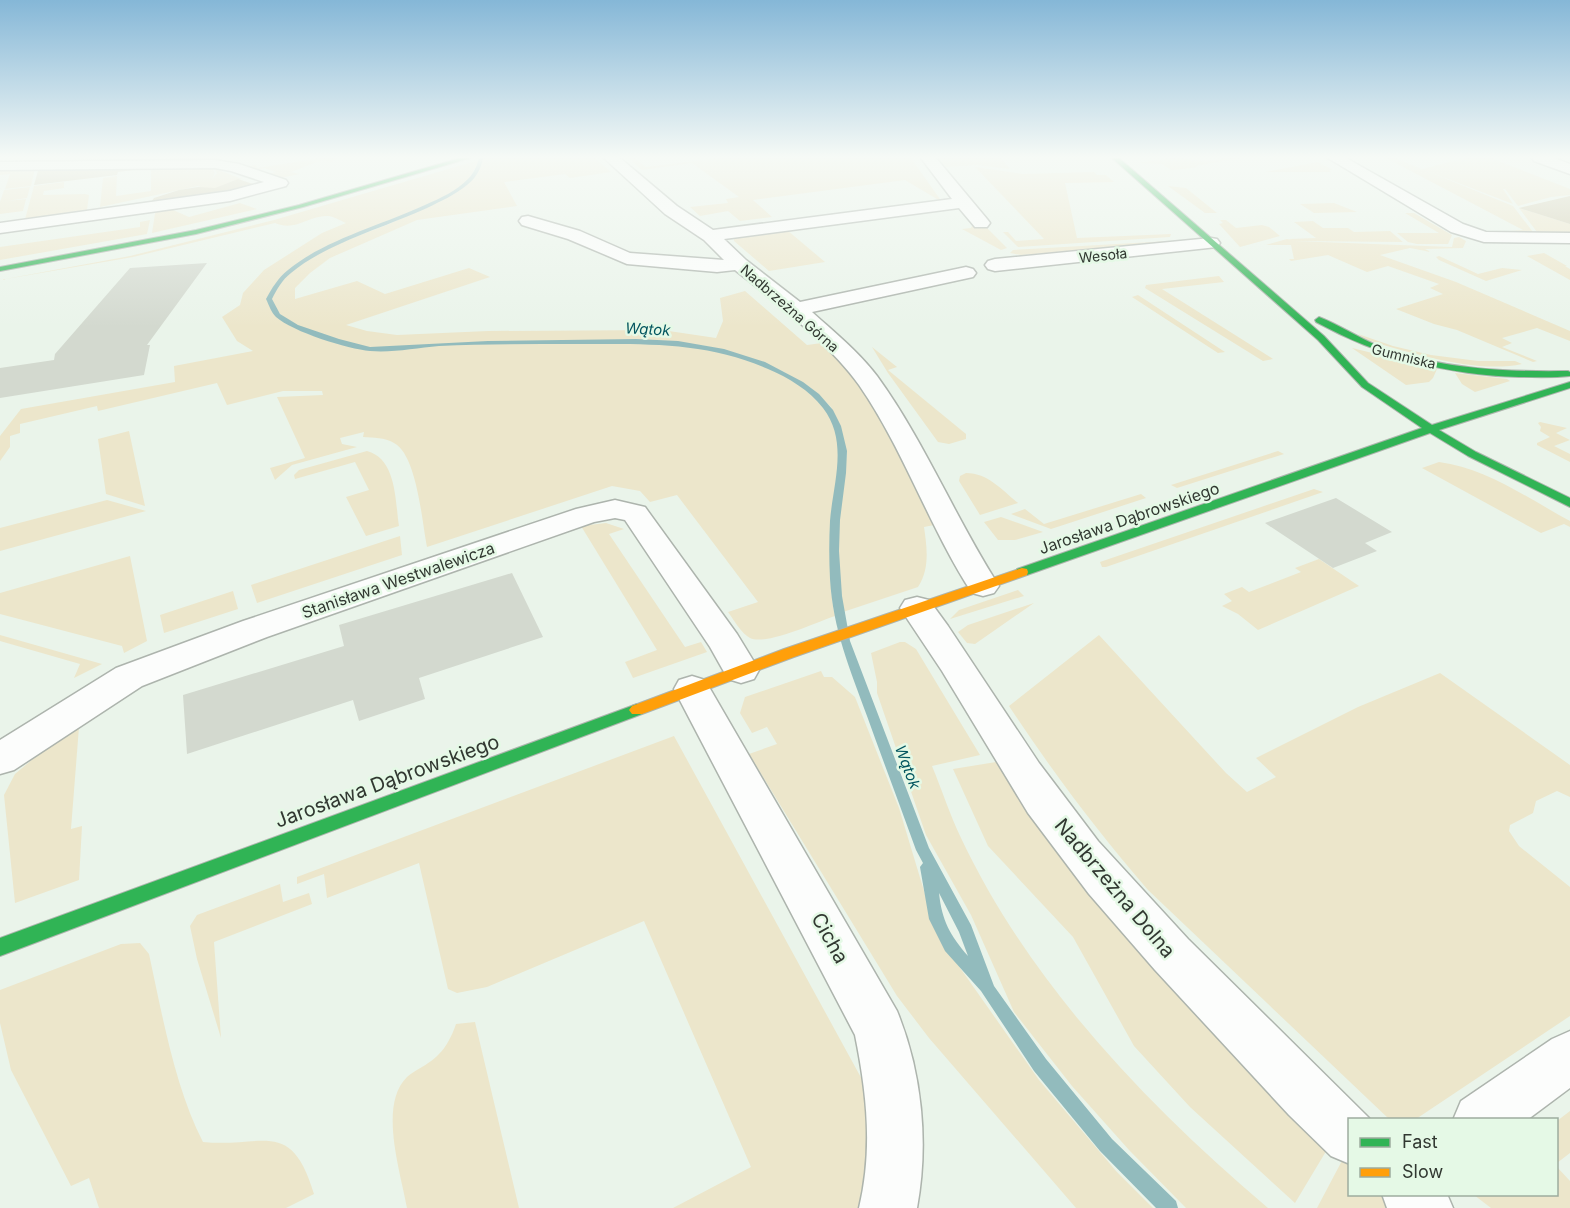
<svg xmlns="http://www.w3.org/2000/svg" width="1570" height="1208" viewBox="0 0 1570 1208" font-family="Inter,sans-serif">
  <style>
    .green { fill: #ece6cb }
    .forest { fill: #d3ceb3 }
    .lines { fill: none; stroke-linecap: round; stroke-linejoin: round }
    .stream { fill: #92bbbd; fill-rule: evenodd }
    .building { fill: #d3d9cf }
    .street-casing { stroke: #adb4ad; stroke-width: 3 }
    .fast-casing { stroke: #adb4ad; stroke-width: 2 }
    .slow-casing { stroke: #adb4ad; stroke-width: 2 }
    .street { fill: #fcfdfc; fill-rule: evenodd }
    .fast { fill: #30b455; fill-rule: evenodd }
    .slow { fill: #ff9f0a; fill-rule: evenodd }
    .labels { text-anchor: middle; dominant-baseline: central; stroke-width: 5; stroke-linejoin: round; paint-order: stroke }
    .far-street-label { font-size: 14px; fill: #313831; stroke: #e5f9e6 }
    .far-water-label { font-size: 15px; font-style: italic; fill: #03565f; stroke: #e5f9e6 }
    .street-label { font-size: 16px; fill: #313831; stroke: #e5f9e6 }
    .near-street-label { font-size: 20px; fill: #313831; stroke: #e5f9e6 }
  </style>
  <rect width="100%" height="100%" fill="#eaf4ea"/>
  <path class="green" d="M320,158H339L332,162L322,160L291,172L300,174L280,178L265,175L276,172L264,168L252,171L244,167L256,165L257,168Z
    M485,158H595L611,172L570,178L565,174L504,182L517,206L417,220L330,258L310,273L295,288V299L357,281L385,294L469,268L490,277L346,325L367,331L397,335L488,331L662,330L716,338L723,321L720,298L745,291L807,345L822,343L858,381L890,435L934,525L924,527C927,547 930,569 918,587L840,613L837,573L838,518L847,453L831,407L811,388L782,371L741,356L706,346L670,342H488L371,348C350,345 296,329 281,315C277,311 274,305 271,299C285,258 352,239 389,224C410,215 431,205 452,195C466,186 480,177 482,159Z
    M628,158H635L646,167L719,158H911L942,202L905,180L753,200L772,217L740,221L728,211L700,216L690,207L728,203L726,199L739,197L692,163L642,170Z
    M938,158H1001L1010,169L977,165L945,167Z
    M1171,158C1188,158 1206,163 1223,159L1221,158H1240L1196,166L1199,167L1165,171L1171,170L1162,164L1137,163Z
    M1386,158H1395L1513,206L1533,232H1498L1523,230Z
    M1464,158H1491L1570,189V195L1551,197L1518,206L1505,189H1503L1513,204L1422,169Z
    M479,160L468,182L449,195C427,206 404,216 381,226C344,241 282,259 267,300C270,305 272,311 277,316C294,333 346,347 370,350C388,350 406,347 424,346C480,342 536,343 592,342C629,342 669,341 705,348C749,356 822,381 836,427C846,463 838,481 833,516C829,541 829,591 835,616C817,622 766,646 750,638C741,633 734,620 728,612L758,602L677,495L650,502L640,491L612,486L427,547C422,522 417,455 394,443C384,437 374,438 363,437L364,432L340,438L342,444L357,447L292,465L275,480L270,468L305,458L277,397L323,395L322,391H283L227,405L217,383L98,411L97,406L20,424V433L10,436V447L0,461V436L21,409L175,382L174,366L253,351L237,341L222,317L240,305L243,293L264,270L322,233L346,223C341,221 333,216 328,216C309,215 296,232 275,223L133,257L0,280L130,256L274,220Z
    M1318,162L1333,170H1329L1331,172H1265Z
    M191,166L184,174L193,166H211L215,173L212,179L217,173L212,166L232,168L221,171L242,179C227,181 213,195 198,186L100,207L103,178L117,176L116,196L151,191V168Z
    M975,167L1023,174L1094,172L1097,175H1106L1114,182L1065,183L1077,238L1171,234L1170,237L1018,247L1003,232H1008L1016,241L1044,239Z
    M35,168L31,186L5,189L10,174L0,175V169Z
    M64,182V188L44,191L43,195L85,194L89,195L87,210L24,223L34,186Z
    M1168,186L1186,188L1217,213H1205Z
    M30,187L27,198L7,201L26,199L23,211L0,214V202L4,190Z
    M240,203L257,209L152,233L156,207L164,206L189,217Z
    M1334,203L1357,212L1314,213L1300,204Z
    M1519,208L1570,224V232H1537Z
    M1405,213H1414L1452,235L1448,244H1417L1408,242L1397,233H1439Z
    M150,220L147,234L0,260V247L140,227V222Z
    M1220,220H1226L1236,228L1262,225L1269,227L1280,236L1240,247L1219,224L1223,223Z
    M1313,221L1323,228H1348L1354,232L1390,231L1403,242L1294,241L1452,247L1454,238L1459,237L1466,241L1463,248L1425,249L1431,252L1410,248L1380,255L1456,282L1570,331V341L1537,328L1502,338L1512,343L1502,347L1537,361L1533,362L1457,330L1434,324L1396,309L1443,294L1430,288L1439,284L1388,266L1367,272L1328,255L1291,261L1289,259H1294L1291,245H1266L1287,239L1292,240L1289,239L1316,238L1294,222Z
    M973,224L985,226L1007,248L1001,250L962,229L971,228Z
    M787,230L825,262L769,271L734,241V239L740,237Z
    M1169,241L1167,244L1021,255L1010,253L1013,250Z
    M1544,253L1567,266H1565L1570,269V280L1527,256Z
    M1439,256L1478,274L1502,268L1522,270L1486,281L1439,260L1436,257Z
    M1219,276L1224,282L1162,289L1273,359L1263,361L1145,288L1146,285Z
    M1138,295L1225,352L1218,353L1132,297Z
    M1358,334L1393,346L1431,355L1478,361H1515L1522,364C1477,374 1411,353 1367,340Z
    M872,347L897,367L888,370L966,434V439L949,444L938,442L888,373Z
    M1352,348L1437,369L1433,378L1429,382L1406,385Z
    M1455,373L1507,379L1510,381L1475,392L1462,384Z
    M1540,422L1567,428L1556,433L1570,440L1554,446L1570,454V462L1537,445V443L1550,437L1540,431L1541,427L1538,423Z
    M129,431L145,506L106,494L98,439Z
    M367,451C397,459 395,501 399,526L366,536L346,497L369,490L355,462L295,479L294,475L299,470Z
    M1278,451L1284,454L1177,488L1171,485Z
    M1439,462C1486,468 1529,499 1570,521V527L1564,524L1541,533L1422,468Z
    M966,473C988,473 1002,490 1018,503L980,515L959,481L960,476Z
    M1314,489L1323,492L1106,567H1102L1100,562Z
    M1141,494L1146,498L1051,529L1011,514L1025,509L1044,524Z
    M107,500L146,511L0,551V528Z
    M1001,517L1043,532L1015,540H998L984,522Z
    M606,523L624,529L609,534L685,647L701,642L707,652L633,678L625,662L657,650L581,526Z
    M400,536L402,555L257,603L251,585Z
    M130,556L147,641L124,653L122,646L0,614V593Z
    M1319,559L1359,586L1258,630L1238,614L1222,606L1232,601L1224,594L1242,587L1249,592L1301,572L1295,568Z
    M1018,590L1024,596L950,619L959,610Z
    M233,591L238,609L164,633L160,615Z
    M1034,603L975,644L967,643L958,632L968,625Z
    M0,635L102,664L74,678L80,664L0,641Z
    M1099,635L1226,773L1247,792L1276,777L1256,758L1358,707L1440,673L1570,765V797L1557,791L1536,801L1533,813L1510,825L1509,831L1519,846L1570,887V1016L1416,1119H1389L1148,890C1098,832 1051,770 1009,706Z
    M900,642H905L916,649L980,755L932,766C942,790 950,815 961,838C1030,984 1147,1105 1268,1208H1186L1129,1150L1072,1086L1014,1012L971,915L926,835L877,693V682L871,653Z
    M821,671L824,677H832L855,697L899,808L928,904L939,932L951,955L1039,1080L1116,1171L1153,1208H1076L929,1038L897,996L749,754L777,744L767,727L752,733L740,713L745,697Z
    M79,727L71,829L82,826L79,880L15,903L4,795L15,774L46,748Z
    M674,736L870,1094L875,1124L860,1208H673L751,1167L644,921L487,987L457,993L448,989L419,863L327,898L324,874L297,884V877Z
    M996,762L1030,813L1331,1143L1295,1203L1190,1107L1134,1046L1073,937L988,846L953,769Z
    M280,884L283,902L309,893L312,904L214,942L221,1038L197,959L190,926L197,915Z
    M140,943L149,954C162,1014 175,1088 203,1142C263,1148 291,1117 314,1194L286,1208H99L89,1178L71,1186L11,1070L0,1023V990L121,944Z
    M475,1022L519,1208H407C401,1173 378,1105 407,1077C411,1073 417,1070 422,1067C441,1056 449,1044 456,1024Z
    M1570,1111V1153L1557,1163V1121Z
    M1345,1155L1349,1160L1350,1194L1386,1195L1401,1208H1317Z
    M1557,1167L1570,1181V1208H1491L1474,1195L1556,1194Z"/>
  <path class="forest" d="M164,166L118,172L117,175L34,185L39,167Z
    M238,179L256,185L227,192L151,202L154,198L179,190L198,187L215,188Z
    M1570,196V224L1519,208Z"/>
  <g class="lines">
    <path class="stream" d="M479,158H483C481,169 476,178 467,185C455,195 441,201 427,208C386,227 325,244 291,273C282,280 277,289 272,299L280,314L298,325L339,339L370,347L488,341L636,339L678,341L724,349L765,362L803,382L819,394L833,410L841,426L847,451L846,473L840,520L839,551L842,596L850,641L929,848L971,925L994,986L1046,1059L1112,1139L1176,1201L1178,1208H1156L1100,1151L1034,1071L981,991L945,951L929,919L920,867L923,863L916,850C900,805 883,761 867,716C850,669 833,630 830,579C829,560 829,540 830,521C833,483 849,442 823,408C809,390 789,378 768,369C706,341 642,344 576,344C530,344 484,344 439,346C416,348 392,353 370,351C348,349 293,332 276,317C271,312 269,305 266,299C272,288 278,278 288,270C324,240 382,225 425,205C441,198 456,191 468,179C474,173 477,166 479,158ZM939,893L959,932L968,956C950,935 942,921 939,893Z"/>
  </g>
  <path class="building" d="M207,263L147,345H150L144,375L0,398V368L54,360L55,354L130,268Z
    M1336,498L1392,532L1365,543L1377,551L1333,568L1265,523Z
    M512,573L543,637L419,678L425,699L359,721L353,700L187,754L183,695L344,646L339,625Z"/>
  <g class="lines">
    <g class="street-casing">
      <path id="street" d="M604,158H620L677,206L713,230L952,199L921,158H936L987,219L990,223L987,227H975L959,208L724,239L746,260L800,302L966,267L973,269L976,273L973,277L812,312C834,332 859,352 877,376C925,442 955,518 999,586L994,593L983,596L972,593C929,527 904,450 859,385C829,343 775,302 735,270L717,272L627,264L568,239L522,225L519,221L522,217L528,216L580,231L630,253L724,260L704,240L665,214Z
        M1328,158H1346L1463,224L1486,232L1570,233V243L1484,242L1451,232Z
        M1532,158H1554L1570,164V174L1534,161Z
        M215,160L239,164L286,180L288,183L286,186L230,201L0,233V223L230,191L264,182L231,171L215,168L0,170V162Z
        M1211,238L1217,239L1220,243L1217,247L995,271L988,269L985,265L988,261L995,259Z
        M615,500L645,507L737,634L759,670L754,679L741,683L728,679L710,647L625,520L615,518L594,522L267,637L142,686L14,770L0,774V740L116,668L243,621L576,509Z
        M917,597L929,600L948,626L1039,763L1098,841L1188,939L1369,1118L1370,1120H1350V1164L1331,1156L1289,1115L1155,970L1089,894L1028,813L942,671L900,608L905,600Z
        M692,676L705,680L897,1011C922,1072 929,1143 917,1208H859C873,1150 867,1094 855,1035L674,689L679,680Z
        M1570,1031V1088L1527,1120H1453L1461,1101L1552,1039Z
        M1382,1194H1447L1453,1208H1387Z"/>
    </g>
    <g class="fast-casing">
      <path id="fast" d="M460,158H470L303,207L196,234L0,271V267L196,230L299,205Z
        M1112,158H1119L1324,336L1368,383L1432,425L1570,382V388L1439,430L1476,452L1570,498V507L1468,456L1430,433L1027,575H1017L1016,572L1017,569L1422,428L1362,387L1318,340Z
        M1319,317C1340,325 1360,339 1381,347C1441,369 1505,372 1568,371L1570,372V376C1553,378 1536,377 1519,377C1446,375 1380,357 1316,322L1315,320Z
        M637,704L642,706L645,710L642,714L0,956V938Z"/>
    </g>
    <g class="slow-casing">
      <path id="slow" d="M1022,568L1027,569L1028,572L1027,575L794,657L642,714H632L629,710L632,706L784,649Z"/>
    </g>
    <use href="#street" class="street"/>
    <use href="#fast" class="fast"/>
    <use href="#slow" class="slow"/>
  </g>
  <linearGradient id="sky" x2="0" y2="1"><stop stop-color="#85b7d7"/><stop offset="0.48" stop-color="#f6faf6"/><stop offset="1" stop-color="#f6faf6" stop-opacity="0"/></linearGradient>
  <rect width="1570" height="327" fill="url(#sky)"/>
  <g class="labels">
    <g class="far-street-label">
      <text transform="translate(1103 255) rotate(-6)">Wesoła</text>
      <text transform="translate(790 308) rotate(41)">Nadbrzeżna Górna</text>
      <text transform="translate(1404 356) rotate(14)">Gumniska</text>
    </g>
    <g class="far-water-label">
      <text transform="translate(648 329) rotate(3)">Wątok</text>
      <text transform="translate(908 767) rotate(69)">Wątok</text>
    </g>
    <g class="street-label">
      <text transform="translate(1129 518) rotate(-19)">Jarosława Dąbrowskiego</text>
      <text transform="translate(398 580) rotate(-19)">Stanisława Westwalewicza</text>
    </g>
    <g class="near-street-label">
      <text transform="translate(387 781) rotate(-20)">Jarosława Dąbrowskiego</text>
      <text transform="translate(1115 888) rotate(50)">Nadbrzeżna Dolna</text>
      <text transform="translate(830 938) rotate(61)">Cicha</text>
    </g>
  </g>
  <rect x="1348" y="1118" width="210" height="78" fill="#e5f9e6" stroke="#9dac9e" stroke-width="1.5"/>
  <rect x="1360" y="1138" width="30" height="9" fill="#30b455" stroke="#9dac9e" stroke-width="1.5"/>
  <text x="1402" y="1148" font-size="18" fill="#313831">Fast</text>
  <rect x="1360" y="1168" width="30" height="9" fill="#ff9f0a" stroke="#9dac9e" stroke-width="1.5"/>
  <text x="1402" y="1178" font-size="18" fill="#313831">Slow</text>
</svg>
